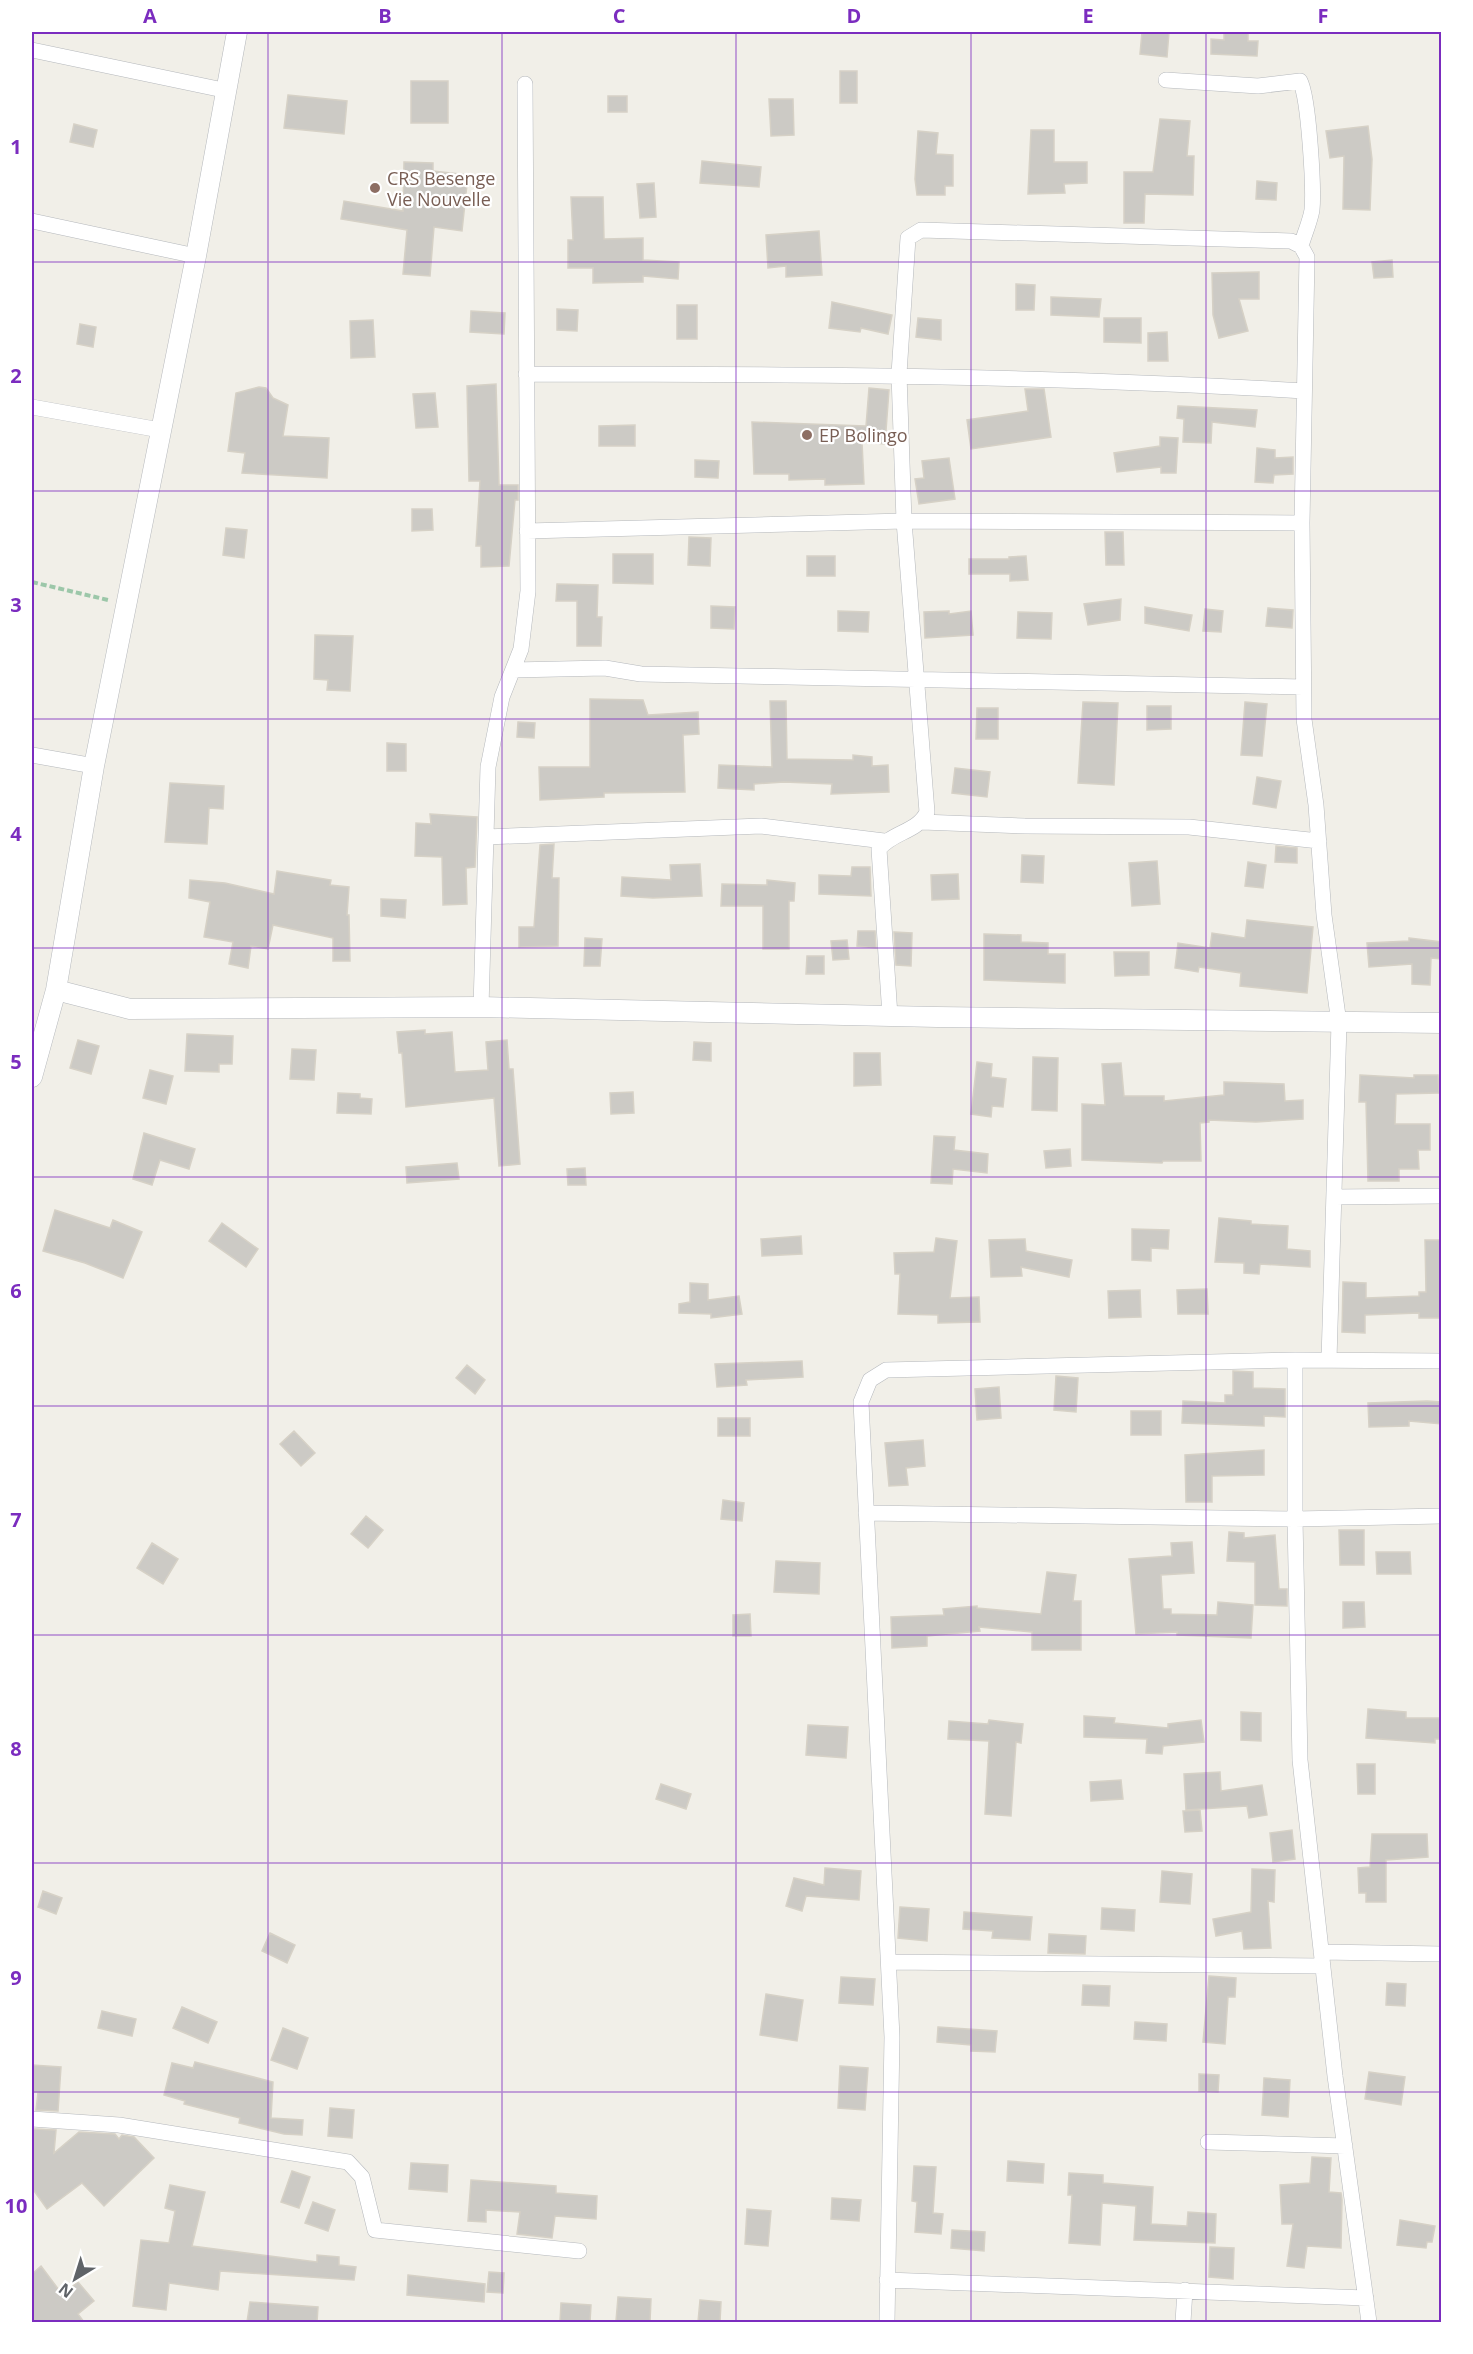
<svg xmlns="http://www.w3.org/2000/svg" width="1473" height="2354" viewBox="0 0 1473 2354" font-family="'Open Sans',sans-serif">
  <style>
    .building { fill: #cccac5; stroke: #d6d1c6; stroke-width: 1.5 }
    .lines { fill: none; stroke-linecap: round; stroke-linejoin: round }
    .minor-casing { stroke: #b5b8bc; stroke-width: 16 }
    .tertiary-casing { stroke: #b5b8bc; stroke-width: 21 }
    .path { stroke: #9cc7a9; stroke-width: 4; stroke-dasharray: 6 3; stroke-linecap: butt }
    .minor { stroke: #fff; stroke-width: 15 }
    .tertiary { stroke: #fff; stroke-width: 20 }
    .grid { fill: none; stroke: #7b2cbf; stroke-width: 1.5; stroke-opacity: 0.55 }
    .education-dot { fill: #8d6e63; stroke: #fff; stroke-width: 2 }
    .labels { text-anchor: middle; dominant-baseline: central; stroke-width: 4.5; stroke-linejoin: round; paint-order: stroke }
    .education-label { font-size: 18px; fill: #785e54; stroke: #fff; text-anchor: start }
    .neatline { fill: none; stroke: #7b2cbf; stroke-width: 2 }
    .grid-label { font-size: 20px; text-anchor: middle; font-weight: bold; fill: #7b2cbf }
  </style>
  <rect width="100%" height="100%" fill="#f1efe8"/>
  <path class="building" d="M1142,32H1169L1167,57L1140,54Z
    M1224,32H1248V41H1258L1257,56L1211,54V39L1224,40Z
    M840,71H857V103H840Z
    M411,81H448V123H411Z
    M288,95L347,101L344,134L284,128Z
    M608,96H627V112H608Z
    M769,99H793L794,135L771,136Z
    M1160,119L1190,121L1187,156H1194L1193,195L1145,194L1144,223H1124V172H1153Z
    M74,124L97,130L93,147L70,142Z
    M1368,126L1372,159L1370,210L1343,209L1344,156L1330,158L1326,131Z
    M1031,130H1054V162H1087V183L1064,184L1065,193L1028,194Z
    M918,131L938,133L936,154L953,155V186H945V195H917L915,179Z
    M702,161L761,167L759,187L700,183Z
    M404,162L433,163V171L468,175L462,231L434,227L430,276L403,274L407,230L341,219L344,201L403,211Z
    M1257,181L1277,183L1276,200L1256,199Z
    M654,183L656,217L640,218L637,184Z
    M571,197H603L604,239L643,238V260L679,262L678,279L643,276V282L593,283V268H568V240H573Z
    M819,231L822,275L786,277V266L768,268L766,235Z
    M1392,260L1393,277L1374,278L1372,262Z
    M1259,272V299H1239L1248,331L1219,338L1213,315L1212,273Z
    M1016,284L1035,285L1034,310H1016Z
    M1051,297L1101,299L1099,317L1051,315Z
    M832,302L892,315L888,334L861,328L860,332L829,328Z
    M677,305H697V339H677Z
    M557,309L578,310L577,331L557,330Z
    M471,311L505,313L504,334L470,332Z
    M918,318L941,320V340L916,337Z
    M1104,318H1141V343L1104,342Z
    M373,320L375,357L351,358L350,321Z
    M80,324L96,327L93,347L77,344Z
    M1167,332L1168,361H1148V333Z
    M496,384L499,485H518V500H515L509,566L481,567V546H476L480,481H469L467,386Z
    M259,387L266,388L273,398L288,405L283,436L329,438L327,478L242,473L245,453L228,451L236,393Z
    M869,388L889,390L885,444L862,442L864,484L825,485V479L789,480V474H754L752,422L866,426Z
    M1025,389H1044L1051,437L971,449L967,420L1028,411Z
    M435,393L438,427L416,428L413,394Z
    M1178,406L1257,410L1255,427L1212,422L1211,443L1183,442L1184,419L1177,418Z
    M635,425V446H599V426Z
    M1160,437L1178,438L1176,473H1161V467L1117,472L1114,453L1160,446Z
    M1257,448L1275,450V458L1293,457V474L1274,475L1273,483L1255,482Z
    M949,458L955,499L919,504L915,479L924,478L922,461Z
    M695,460L719,461L718,478L695,477Z
    M412,509H432L433,530L412,531Z
    M226,528L247,530L244,558L223,555Z
    M1105,532H1123L1124,565H1106Z
    M689,537L711,538L710,566L688,565Z
    M613,554H653V584L613,583Z
    M807,556H835V576H807Z
    M1026,556L1028,580L1010,581V574H969V559H1009V557Z
    M557,584L598,585L597,617H602L601,646H577V601H556Z
    M1121,599L1120,620L1088,625L1084,604Z
    M711,606L735,607L734,629L711,628Z
    M1145,607L1192,615L1189,631L1145,623Z
    M1268,608L1293,610L1292,628L1266,626Z
    M1205,609L1223,611L1221,632L1203,631Z
    M838,611L869,612L868,632L838,631Z
    M949,611V614L971,611L973,635L925,638L924,612Z
    M1018,612L1052,613L1051,639L1017,638Z
    M315,635L353,636L350,691L327,690L328,680L314,679Z
    M590,699L643,700L648,715L698,712L699,734L683,735L685,792L604,793V797L540,800L539,767H590Z
    M770,701H786L787,759L853,760V755L872,757V766L888,765L889,792L831,794L832,784L784,782L754,784V790L718,788L719,765L772,767Z
    M1083,702L1118,703L1114,785L1078,783Z
    M1245,702L1267,704L1262,756L1241,755Z
    M1147,706H1171V729L1147,730Z
    M977,708H998V739H976Z
    M518,722L535,723L534,738L517,737Z
    M387,743L406,744V771H387Z
    M955,768L990,772L987,797L952,793Z
    M1257,777L1281,781L1276,808L1253,804Z
    M170,783L224,786L223,809L209,808L207,844L165,842Z
    M430,814L477,817L475,867L466,868L467,904L443,905L442,857L415,856L416,823L431,824Z
    M554,844L552,878H559L558,946L519,947V927H534L540,845Z
    M1276,846L1297,848V863L1275,862Z
    M1022,855L1044,856L1043,883L1021,882Z
    M1157,861L1160,904L1132,906L1129,863Z
    M1248,862L1266,865L1263,888L1245,886Z
    M700,864L702,896L653,898L621,896L622,877L671,880L670,865Z
    M852,867H870L871,896L819,894V875L851,876Z
    M277,871L331,880L330,885L349,887L347,915H349L350,961H333V938L273,925L268,949L251,946L248,968L229,964L233,942L204,937L210,902L189,898L190,880L225,883L274,894Z
    M958,874L959,899L932,900L931,875Z
    M767,880L795,883L794,901H789V949H763V906H721L722,884L767,885Z
    M381,899L406,900L405,918L381,916Z
    M1247,920L1313,927L1307,993L1240,986L1241,973L1199,967L1198,972L1175,968L1178,943L1210,948L1212,933L1245,938Z
    M858,931H875L876,948L857,946Z
    M894,932L912,933L911,966L896,965Z
    M984,934L1021,935V942L1048,943V954H1065V983L984,980Z
    M585,938L602,939L600,966H584Z
    M1409,938L1442,942V959L1431,958L1430,985L1412,984V964L1369,967L1367,943L1409,941Z
    M847,940L849,959L833,960L831,941Z
    M1114,952H1149V975L1115,976Z
    M807,956H824V974H806Z
    M425,1030V1034L452,1032L455,1072L488,1070L486,1042L507,1040L509,1069H513L520,1164L499,1166L494,1098L406,1107L402,1053H399L397,1032Z
    M187,1034L233,1036L232,1064H219V1072L185,1071Z
    M78,1040L99,1046L91,1074L70,1068Z
    M694,1042L711,1043V1061L693,1060Z
    M292,1049L316,1050L314,1080L290,1079Z
    M854,1053H880L881,1085L854,1086Z
    M1033,1057L1058,1058L1057,1111L1032,1110Z
    M977,1062L992,1064L991,1077L1006,1079L1003,1107L992,1106L991,1117L971,1114Z
    M1121,1063L1124,1096H1164V1101L1224,1095V1082L1284,1084L1285,1101L1303,1100V1119L1256,1122L1209,1120V1122L1200,1123L1201,1161H1163L1162,1163L1082,1160V1104L1105,1105L1102,1064Z
    M150,1070L173,1076L166,1104L143,1098Z
    M1360,1075L1414,1078V1075H1438L1439,1093L1396,1094L1395,1124H1430V1150H1418L1419,1169H1399V1181H1368L1366,1102H1359Z
    M633,1092L634,1113L611,1114L610,1093Z
    M338,1093L360,1094V1098L372,1099L371,1114L337,1113Z
    M144,1133L195,1149L189,1169L160,1160L152,1185L133,1179Z
    M934,1136L955,1137L954,1150L988,1154L987,1173L953,1169L952,1184L931,1183Z
    M1070,1149L1071,1166L1046,1168L1044,1151Z
    M457,1163L459,1179L407,1183L406,1167Z
    M585,1168L586,1185H568L567,1169Z
    M55,1210L110,1228L113,1220L142,1232L123,1278L85,1263L43,1251Z
    M1219,1218L1251,1221V1224L1288,1226L1287,1249L1310,1251V1267L1260,1264L1259,1274L1244,1273V1263L1215,1262Z
    M222,1223L258,1249L246,1267L209,1241Z
    M1132,1229L1169,1230L1168,1249L1151,1248V1261L1132,1260Z
    M801,1236L802,1254L762,1256L761,1239Z
    M936,1238L957,1241L950,1298L979,1297L980,1322L938,1323V1315L898,1314L900,1274H895L894,1253L934,1252Z
    M1025,1239L1026,1251L1072,1260L1069,1277L1021,1267L1022,1276L991,1277L989,1240Z
    M1425,1240H1442V1318H1419V1313L1365,1315V1333L1342,1332L1343,1282L1366,1283V1298L1419,1296V1292H1426Z
    M690,1283L708,1284V1300L739,1296L742,1314L711,1318V1314L679,1313V1304L690,1302Z
    M1207,1289L1208,1314H1178L1177,1290Z
    M1140,1290L1141,1317L1109,1318L1108,1291Z
    M802,1361L803,1377L746,1380L747,1385L717,1387L715,1364Z
    M467,1365L485,1380L475,1394L456,1378Z
    M1233,1371L1253,1372V1388L1285,1389V1417L1264,1416V1426L1182,1423L1183,1401L1225,1403V1395H1233Z
    M1056,1376L1078,1378L1076,1412L1054,1410Z
    M999,1387L1001,1418L977,1420L975,1389Z
    M1427,1401L1442,1402V1424L1409,1421V1426L1369,1427L1368,1403Z
    M1131,1411H1161V1435H1131Z
    M718,1418H750V1436H718Z
    M294,1431L315,1453L301,1466L280,1444Z
    M923,1440L925,1466L906,1468L908,1485L889,1486L885,1443Z
    M1264,1450V1475L1212,1476V1502H1186L1185,1455Z
    M723,1500L744,1503L742,1521L721,1519Z
    M366,1516L383,1530L368,1548L351,1534Z
    M1339,1530H1364V1565H1340Z
    M1229,1532L1244,1533V1538L1275,1535L1279,1589H1287V1606L1255,1605V1562L1227,1561Z
    M1192,1542L1194,1573L1161,1575L1163,1609H1171V1614L1217,1615L1218,1602L1253,1605L1251,1638L1177,1635V1632L1136,1634L1129,1559L1172,1556L1171,1543Z
    M152,1543L178,1559L163,1584L137,1568Z
    M1376,1552H1410L1411,1574H1377Z
    M776,1561L820,1563L819,1594L774,1592Z
    M1047,1572L1076,1575L1073,1601H1081V1650H1032V1632L979,1627L980,1631L927,1636V1646L892,1648L891,1617L944,1615L943,1609L977,1606V1608L1041,1614Z
    M1343,1602H1364L1365,1627L1343,1628Z
    M750,1614L751,1636H733V1615Z
    M1368,1709L1406,1712V1718H1442V1739H1435V1743L1366,1738Z
    M1241,1712L1261,1713V1741L1241,1740Z
    M1084,1716L1115,1718L1114,1723L1168,1728V1724L1201,1720L1204,1742L1163,1746L1162,1754L1146,1753L1147,1739L1084,1737Z
    M989,1720L1023,1724L1021,1743L1016,1742L1011,1816L985,1814L989,1741L948,1739L949,1721L988,1724Z
    M808,1725L848,1727L846,1758L806,1755Z
    M1357,1764H1375V1794H1358Z
    M1220,1772L1221,1791L1262,1785L1267,1815L1249,1818L1247,1806L1186,1810L1184,1774Z
    M1121,1780L1123,1799L1091,1801L1090,1782Z
    M661,1784L691,1794L686,1809L656,1799Z
    M1200,1810L1202,1831L1185,1832L1183,1811Z
    M1292,1830L1295,1859L1273,1862L1270,1833Z
    M1372,1834H1427L1428,1857L1386,1860V1902H1366V1893H1359L1358,1868L1370,1867Z
    M825,1868L861,1871L859,1900L806,1896L802,1911L786,1906L794,1878L824,1885Z
    M1252,1869L1275,1870L1274,1902L1268,1901L1271,1948L1244,1949L1242,1931L1216,1936L1213,1919L1251,1912Z
    M1162,1871L1192,1874L1190,1904L1160,1902Z
    M43,1891L62,1898L56,1914L38,1907Z
    M900,1907L929,1909L927,1941L898,1938Z
    M1102,1908L1135,1910L1134,1931L1101,1929Z
    M964,1912L1032,1917L1030,1940L992,1938L993,1931L963,1929Z
    M270,1933L295,1945L287,1963L262,1951Z
    M1049,1934L1086,1936L1085,1954L1048,1953Z
    M1209,1976L1236,1978L1235,1997H1228L1225,2044L1203,2042Z
    M841,1977L875,1979L873,2005L839,2003Z
    M1387,1983L1406,1984L1405,2006L1386,2005Z
    M1083,1985L1110,1986L1109,2006L1082,2005Z
    M766,1994L803,2000L797,2041L760,2035Z
    M182,2007L217,2022L208,2043L173,2028Z
    M102,2011L136,2019L132,2036L98,2028Z
    M1135,2022L1167,2024L1166,2041L1134,2039Z
    M938,2027L997,2031L995,2052L971,2051V2045L937,2042Z
    M283,2028L308,2038L297,2069L271,2060Z
    M195,2062L273,2082L271,2118L303,2120L302,2135L284,2134L239,2123L240,2118L184,2104L185,2101L164,2095L172,2063L193,2068Z
    M32,2065L61,2067L58,2111L36,2110L38,2092H32Z
    M840,2066L868,2068L865,2110L838,2108Z
    M1369,2072L1405,2077L1401,2105L1365,2099Z
    M1199,2074L1219,2075L1218,2092L1199,2091Z
    M1264,2078L1290,2080L1288,2117L1262,2115Z
    M330,2108L354,2110L352,2138L328,2136Z
    M35,2129L56,2130L54,2153L79,2132L115,2134L119,2139L122,2135L134,2137L154,2158L104,2206L82,2183L47,2209L32,2188V2130Z
    M1312,2157L1331,2158L1329,2192L1341,2193L1342,2200L1341,2248L1307,2246L1304,2268L1287,2266L1293,2224H1282L1280,2185L1310,2183Z
    M1008,2161L1044,2164L1043,2183L1007,2181Z
    M411,2163L448,2165L447,2192L409,2189Z
    M914,2166L936,2167L933,2213L943,2214L941,2234L915,2232L917,2202L912,2201Z
    M292,2171L310,2177L299,2208L281,2202Z
    M1069,2173L1103,2175V2183L1153,2187L1151,2224L1187,2226L1188,2212L1216,2214L1215,2243L1134,2240L1136,2206L1102,2203L1100,2245L1069,2243L1072,2195H1068Z
    M471,2180L556,2186V2193L597,2196L596,2219L555,2216L552,2238L517,2234L520,2212L486,2210V2222L468,2221Z
    M170,2185L205,2192L192,2246L317,2262V2255L339,2257V2265L356,2267L354,2280L220,2271L218,2290L169,2283L166,2310L133,2306L141,2240L169,2243L175,2211L165,2208Z
    M832,2198L861,2200L859,2221L831,2219Z
    M313,2202L335,2210L328,2231L305,2223Z
    M747,2209L771,2211L768,2246L745,2244Z
    M1400,2220L1435,2226L1432,2242H1427L1426,2248L1397,2245Z
    M952,2230L985,2232L984,2251L951,2248Z
    M1210,2247L1234,2248L1233,2279L1209,2277Z
    M41,2266L62,2294L78,2282L94,2301L78,2314L84,2322H32V2274Z
    M489,2272L504,2273L503,2293L487,2292Z
    M408,2275L485,2284L484,2302L407,2295Z
    M618,2297L651,2299L650,2322L616,2321Z
    M700,2300L721,2302L720,2322H698Z
    M250,2302L318,2307L317,2322H247Z
    M561,2303L591,2305L590,2322H560Z"/>
  <g class="lines">
    <g class="minor-casing">
      <path id="minor" d="M32,50L228,91
        M1166,80L1258,86L1300,81C1309,98 1314,189 1312,210C1310,222 1304,235 1301,246
        M32,221L196,256
        M526,374C786,374 1045,375 1304,391
        M32,407L160,430
        M527,531L904,521L1302,523
        M513,670L605,668L641,674L1303,687
        M32,755L94,766
        M922,822L1025,826L1189,827L1319,841
        M486,837L761,826L884,841
        M481,1007L488,767L502,697L521,649L528,591L525,84
        M890,1016L879,849C892,832 918,832 927,812L904,521L899,374L908,238L921,230L1291,241L1301,246L1307,257L1302,523L1304,719L1316,805L1324,915L1339,1023L1329,1360
        M1334,1197L1442,1196
        M1295,1360V1519L1300,1760L1335,2076L1369,2322
        M866,1513L1295,1519L1442,1516
        M1321,1952L1442,1954
        M889,1962L1323,1966
        M32,2119L119,2125L348,2162L362,2177L375,2230L579,2251
        M1208,2142L1345,2146
        M887,2280L1366,2298
        M887,2322L892,2037L861,1402L870,1380L886,1370L1295,1360L1442,1361
        M1183,2322L1185,2290"/>
    </g>
    <g class="tertiary-casing">
      <path id="tertiary" d="M56,990L130,1009L481,1007L937,1017L1442,1023
        M32,1077L56,990L94,766L196,256L237,32"/>
    </g>
    <path class="path" d="M32,582L108,600"/>
    <use href="#minor" class="minor"/>
    <use href="#tertiary" class="tertiary"/>
  </g>
  <path class="grid" d="M268,32V2322M502,32V2322M736,32V2322M971,32V2322M1206,32V2322M32,262H1442M32,491H1442M32,719H1442M32,948H1442M32,1177H1442M32,1406H1442M32,1635H1442M32,1863H1442M32,2092H1442"/>
  <g class="education-dot">
    <circle cx="375" cy="188" r="6"/>
    <circle cx="807" cy="435" r="6"/>
  </g>
  <g class="labels">
    <g class="education-label">
      <text x="387" y="178">CRS Besenge<tspan x="387" dy="21">Vie Nouvelle</tspan></text>
      <text x="819" y="435">EP Bolingo</text>
    </g>
  </g>
  <rect width="1473" height="2354" fill="none" stroke="#ffffff" stroke-width="66"/>
  <g transform="translate(75 2279) rotate(218)" stroke="#ffffff" stroke-width="4.5" paint-order="stroke">
  <path d="M0-4.5L10 22L0 15L-10 22Z" fill="#5f6368"/>
  <text y="-9" font-size="16" font-weight="bold" text-anchor="middle" fill="#5f6368">N</text>
  </g>
  <rect x="33" y="33" width="1407" height="2288" class="neatline"/>
  <g class="grid-label">
    <text x="150" y="23">A</text>
    <text x="385" y="23">B</text>
    <text x="619" y="23">C</text>
    <text x="854" y="23">D</text>
    <text x="1088" y="23">E</text>
    <text x="1323" y="23">F</text>
    <text x="16" y="154">1</text>
    <text x="16" y="383">2</text>
    <text x="16" y="612">3</text>
    <text x="16" y="841">4</text>
    <text x="16" y="1069">5</text>
    <text x="16" y="1298">6</text>
    <text x="16" y="1527">7</text>
    <text x="16" y="1756">8</text>
    <text x="16" y="1985">9</text>
    <text x="16" y="2213">10</text>
  </g>
</svg>
